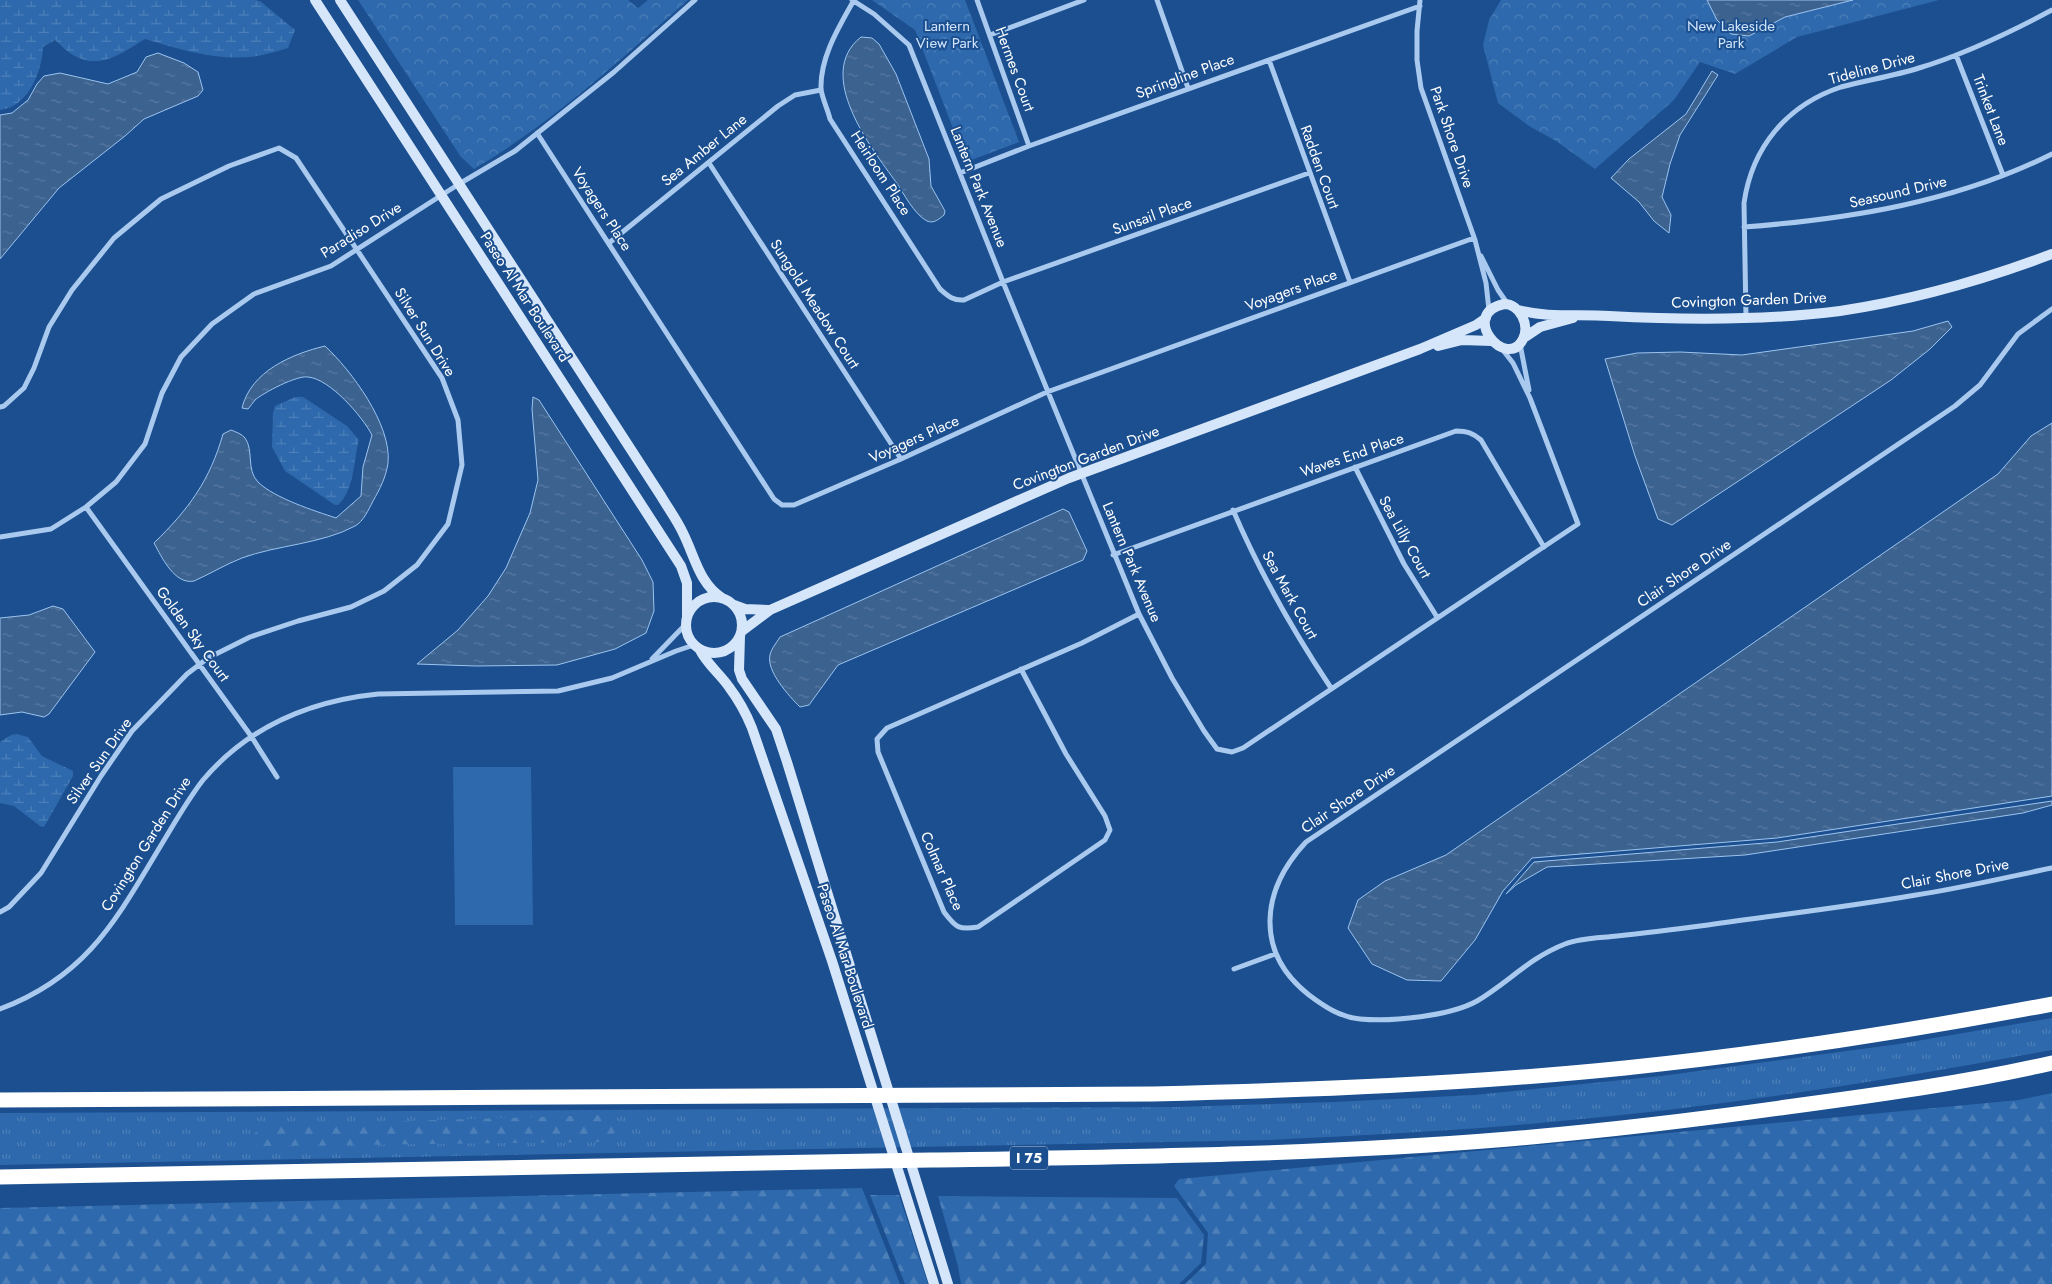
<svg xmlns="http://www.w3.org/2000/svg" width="2052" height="1284" viewBox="0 0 2052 1284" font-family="Jost,sans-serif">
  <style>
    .grass { fill: url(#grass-tufts) }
    .forest { fill: url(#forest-firs) }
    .wetland { fill: url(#wetland-marsh) }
    .park { fill: url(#park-crowns) }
    .pitch { fill: #2e69ad }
    .water { fill: url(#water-ripples); stroke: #9cc4f0 }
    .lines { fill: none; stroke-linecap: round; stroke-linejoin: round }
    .street { stroke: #a9c9ee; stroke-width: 5 }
    .secondary { stroke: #d6e6fa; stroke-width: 10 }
    .highway { stroke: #fff; stroke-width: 15 }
    .labels { text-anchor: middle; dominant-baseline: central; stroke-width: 4; stroke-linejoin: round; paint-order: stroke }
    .shield { fill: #1b4f8f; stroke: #bbcadd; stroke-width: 1 }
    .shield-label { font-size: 14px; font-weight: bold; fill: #fff }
    .park-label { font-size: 15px; fill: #cfe3fa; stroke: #1b4f8f }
    .street-label { font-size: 15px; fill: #fff; stroke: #1b4f8f }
  </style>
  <defs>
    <pattern id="grass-tufts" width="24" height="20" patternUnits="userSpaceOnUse" patternTransform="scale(1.25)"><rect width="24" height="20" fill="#2e69ad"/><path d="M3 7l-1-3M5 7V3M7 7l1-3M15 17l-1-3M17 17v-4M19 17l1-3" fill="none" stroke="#4d80b9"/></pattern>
    <pattern id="forest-firs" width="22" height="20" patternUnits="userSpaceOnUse" patternTransform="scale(1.25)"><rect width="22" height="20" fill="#2e69ad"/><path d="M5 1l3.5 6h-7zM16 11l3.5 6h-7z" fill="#4d80b9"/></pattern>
    <pattern id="wetland-marsh" width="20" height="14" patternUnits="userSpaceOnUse" patternTransform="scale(1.25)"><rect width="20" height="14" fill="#2e69ad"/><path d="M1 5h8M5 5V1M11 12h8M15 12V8" fill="none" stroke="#4d80b9"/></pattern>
    <pattern id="park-crowns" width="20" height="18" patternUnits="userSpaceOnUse" patternTransform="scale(1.25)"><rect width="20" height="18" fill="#2e69ad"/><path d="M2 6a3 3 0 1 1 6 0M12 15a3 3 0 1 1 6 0" fill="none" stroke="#4d80b9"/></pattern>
    <pattern id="water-ripples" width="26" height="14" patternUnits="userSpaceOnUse" patternTransform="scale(1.25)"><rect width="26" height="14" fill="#3c6290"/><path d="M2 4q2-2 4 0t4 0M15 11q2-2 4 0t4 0" fill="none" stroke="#597aa1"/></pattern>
  </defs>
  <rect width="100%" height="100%" fill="#1b4f8f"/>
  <path class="grass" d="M2052,1018V1050C1886,1081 1719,1107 1550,1122C1457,1131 1363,1135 1269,1140L0,1165V1113L1174,1107L1334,1102L1474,1095L1661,1076L1899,1044Z"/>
  <path class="forest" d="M2052,1093V1284H1185L1206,1264L1208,1233L1174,1186L1179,1179L2019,1100Z
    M605,1115L617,1121L616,1132L599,1142L258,1146L254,1133L271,1125Z
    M862,1188L900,1284H0V1208Z
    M870,1195H899L928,1284H905Z
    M938,1196L1177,1198L1204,1235L1201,1263L1179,1284H961L958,1266Z"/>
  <path class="wetland" d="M0,0H254L260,1L295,30L288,48C278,51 268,54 258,56C221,62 181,50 145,39C122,53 99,71 73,55C66,51 61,45 55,40L43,47C42,72 28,107 0,110Z
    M295,397H303L347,426L359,440C353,462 355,489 338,505H335L285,471L272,447L273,413L275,406Z
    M17,734L28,737L42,756L73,771V776L44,827L40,826L14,806L0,803V742L11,735Z"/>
  <path class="park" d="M358,0H628L638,8L648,0H688C620,60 552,123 474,169L461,157Z
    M872,0H965L1019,142L966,162L915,30Z
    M1501,0H1939L1797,37L1735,74L1700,62L1674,100L1595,169L1556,141L1529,126L1498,103L1483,45L1489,20Z"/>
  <path class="pitch" d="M453,767H531L533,925H455Z"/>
  <path class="water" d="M1707,0H1853L1785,17L1749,36L1731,34L1717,20Z
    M861,37L872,38L879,44L896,74L929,159L931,186L945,211L944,215C939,219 934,224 927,221C914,214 904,194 896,182C871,148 814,74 861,37Z
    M158,53L184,63L198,72L203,90L198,96L144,119L125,136L59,188L0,259V115L12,113L28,100L37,84L44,76L60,73L108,84L137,72L146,57Z
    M1712,71L1718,75L1680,135L1670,164L1662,197L1671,215L1669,233L1654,221L1639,202L1611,178L1629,159L1686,114Z
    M1948,321L1952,327L1930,349L1891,380L1672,525L1658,519L1635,456L1605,359L1637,353L1680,352L1742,355L1913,331Z
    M325,346C351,370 392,425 388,463C386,477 380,489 373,501C369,509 363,522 355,526C322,544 277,545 242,558C226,564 210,574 194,581C175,585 162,558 154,543C189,509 210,480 223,434L231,430C236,432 242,434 245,438C254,450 246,470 258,482C274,498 315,511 336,518L361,496L363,467L372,435C362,416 330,379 308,377C297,375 263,393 255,400C253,403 250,406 248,409L242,408C251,371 292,354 325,346Z
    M533,397L539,400L642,560L653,582L654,611L646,633L615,649L557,665L476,666L417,664L458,630L488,596L506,568L530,513L538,480L532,409Z
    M2052,423V796L1777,838L1532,858L1503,891L1475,940L1441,981L1407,980L1372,964L1348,928L1358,900L1385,881L1446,855L1998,474L2031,436Z
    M1063,509L1069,512L1087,551L1083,560L838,665L809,705L800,707C789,696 766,671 770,655C771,649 777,642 780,637Z
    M53,606L63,609L95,652L49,714L44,717L22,712L0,715V618L29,615Z
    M2052,801V805L2023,813L1745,855L1547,867L1516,885L1506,894L1534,862L1777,842Z"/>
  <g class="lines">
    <path class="street" d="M852,0L874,14L909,45L1003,282L1139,614L1172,678L1204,731L1217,749L1232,752L1243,748L1578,524L1530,398L1513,363L1502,349
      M854,0C839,27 820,57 821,89C822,98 828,110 830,119L940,289C948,296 953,301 964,300L1003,282L1309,173
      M977,0L1029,146
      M1157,0L1188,88
      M1420,0L1417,31V60L1421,88L1475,240L1486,283L1489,310
      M990,35L1084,0
      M1956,55L2003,175
      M1269,60L1350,282
      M537,133L774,499L782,505H794L901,459L1047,392L1474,238
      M709,163L901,459
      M960,173L1029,146L1420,6
      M1744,227C1850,219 1956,202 2052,154
      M609,243L778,106L795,95L821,90
      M1481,256L1498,290L1507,303
      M2052,309L2018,334L1980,385L1955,406L1306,842C1261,890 1254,952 1309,995C1325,1007 1340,1017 1360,1019C1392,1022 1450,1016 1477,1001C1509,982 1529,958 1565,944C1581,938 1601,938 1617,936C1647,933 1678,929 1708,925C1777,915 1847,907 1916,895C1962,888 2007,877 2052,868
      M1746,318L1744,203C1752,147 1787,105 1841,87C1867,80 1894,76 1919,68C1965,54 2009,33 2052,10
      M1520,344L1529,390
      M0,407L4,406L24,388L34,368L49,327L72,290L114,238L161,199L229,166L279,148L296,158L442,378L458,420L462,465L448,524L417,565L384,591L351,607L298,621L250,637L208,658L187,674L132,731L101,776L41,873L9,907L0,912
      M1355,467L1404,564L1437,617
      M86,507L251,736L277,777
      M1233,510C1260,573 1293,631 1331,688
      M0,537L51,529L86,507L116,482L145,444L162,393L181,357L212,324L254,294L331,266L459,184L515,151L614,72L695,0
      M1113,555L1456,431C1467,431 1473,433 1481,440L1544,547
      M652,659L686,624
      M1021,669L1066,754L1105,816L1110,830L1105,840L978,927C959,930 956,928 944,912L878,752L877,739L887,728L1082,643L1139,614
      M1234,969L1275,954
      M0,1009C91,975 119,914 166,837C178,817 189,798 203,780C248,727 310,701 378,694L558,691L612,678L676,651L694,645"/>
    <path class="secondary" d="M315,0L681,566L687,583V617
      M340,0L661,496C668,508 677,520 683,533C695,557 699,583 722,598
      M1504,304C1520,304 1530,325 1523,339C1507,372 1458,314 1504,304Z
      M1518,310C1547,318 1579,314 1609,316C1685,320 1764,321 1840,311C1913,300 1983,280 2052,254
      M1525,337L1540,327L1573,318
      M1438,346L1462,340L1492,341
      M686 625a28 28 0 1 1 56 0a28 28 0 1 1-56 0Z
      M734,605L745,609L769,610
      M742,631L770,610L1069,478L1420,349L1476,325L1486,318
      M740,636L739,670L742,679L776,729L787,762L948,1284
      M700,650C707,664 720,674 729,687C738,699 746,713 752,728L832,961L934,1284"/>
    <path class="highway" d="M0,1100L1153,1094C1311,1090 1468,1084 1625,1068C1768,1053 1910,1031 2052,1004
      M0,1177C310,1171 620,1165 931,1160C1123,1157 1317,1155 1509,1139C1602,1131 1695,1120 1787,1107C1876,1095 1965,1083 2052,1063"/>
  </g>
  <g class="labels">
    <rect class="shield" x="1010" y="1146.5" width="38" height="23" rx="4"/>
    <g class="shield-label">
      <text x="1029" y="1158">I 75</text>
    </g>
    <g class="park-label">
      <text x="947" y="26">Lantern<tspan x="947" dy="17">View Park</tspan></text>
      <text x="1731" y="26">New Lakeside<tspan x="1731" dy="17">Park</tspan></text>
    </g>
    <g class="street-label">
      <text transform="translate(1872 68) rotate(-15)">Tideline Drive</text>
      <text transform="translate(1015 69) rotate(70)">Hermes Court</text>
      <text transform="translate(1185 76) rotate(-20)">Springline Place</text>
      <text transform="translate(1991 110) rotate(69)">Trinket Lane</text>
      <text transform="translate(1452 137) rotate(71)">Park Shore Drive</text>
      <text transform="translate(704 150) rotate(-39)">Sea Amber Lane</text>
      <text transform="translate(1320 167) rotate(70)">Radden Court</text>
      <text transform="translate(881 173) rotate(57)">Heirloom Place</text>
      <text transform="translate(979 187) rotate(68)">Lantern Park Avenue</text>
      <text transform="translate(1898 192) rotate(-13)">Seasound Drive</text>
      <text transform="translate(602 209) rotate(57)">Voyagers Place</text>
      <text transform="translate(1152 216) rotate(-20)">Sunsail Place</text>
      <text transform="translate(361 230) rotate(-32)">Paradiso Drive</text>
      <text transform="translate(1291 290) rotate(-20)">Voyagers Place</text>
      <text transform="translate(525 297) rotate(57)">Paseo Al Mar Boulevard</text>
      <text transform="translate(1749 300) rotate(-2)">Covington Garden Drive</text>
      <text transform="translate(815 304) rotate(57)">Sungold Meadow Court</text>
      <text transform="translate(425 332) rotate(58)">Silver Sun Drive</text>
      <text transform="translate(914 439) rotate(-24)">Voyagers Place</text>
      <text transform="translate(1352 455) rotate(-19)">Waves End Place</text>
      <text transform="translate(1086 458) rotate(-21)">Covington Garden Drive</text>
      <text transform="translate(1405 537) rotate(61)">Sea Lilly Court</text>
      <text transform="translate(1132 562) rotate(67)">Lantern Park Avenue</text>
      <text transform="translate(1684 573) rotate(-34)">Clair Shore Drive</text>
      <text transform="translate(1290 595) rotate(61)">Sea Mark Court</text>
      <text transform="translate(193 634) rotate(54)">Golden Sky Court</text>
      <text transform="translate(99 761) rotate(-55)">Silver Sun Drive</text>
      <text transform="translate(1348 799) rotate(-34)">Clair Shore Drive</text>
      <text transform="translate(146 844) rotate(-58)">Covington Garden Drive</text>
      <text transform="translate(942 871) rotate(66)">Colmar Place</text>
      <text transform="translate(1955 874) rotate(-11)">Clair Shore Drive</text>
      <text transform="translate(845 956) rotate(72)">Paseo Al Mar Boulevard</text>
    </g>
  </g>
</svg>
